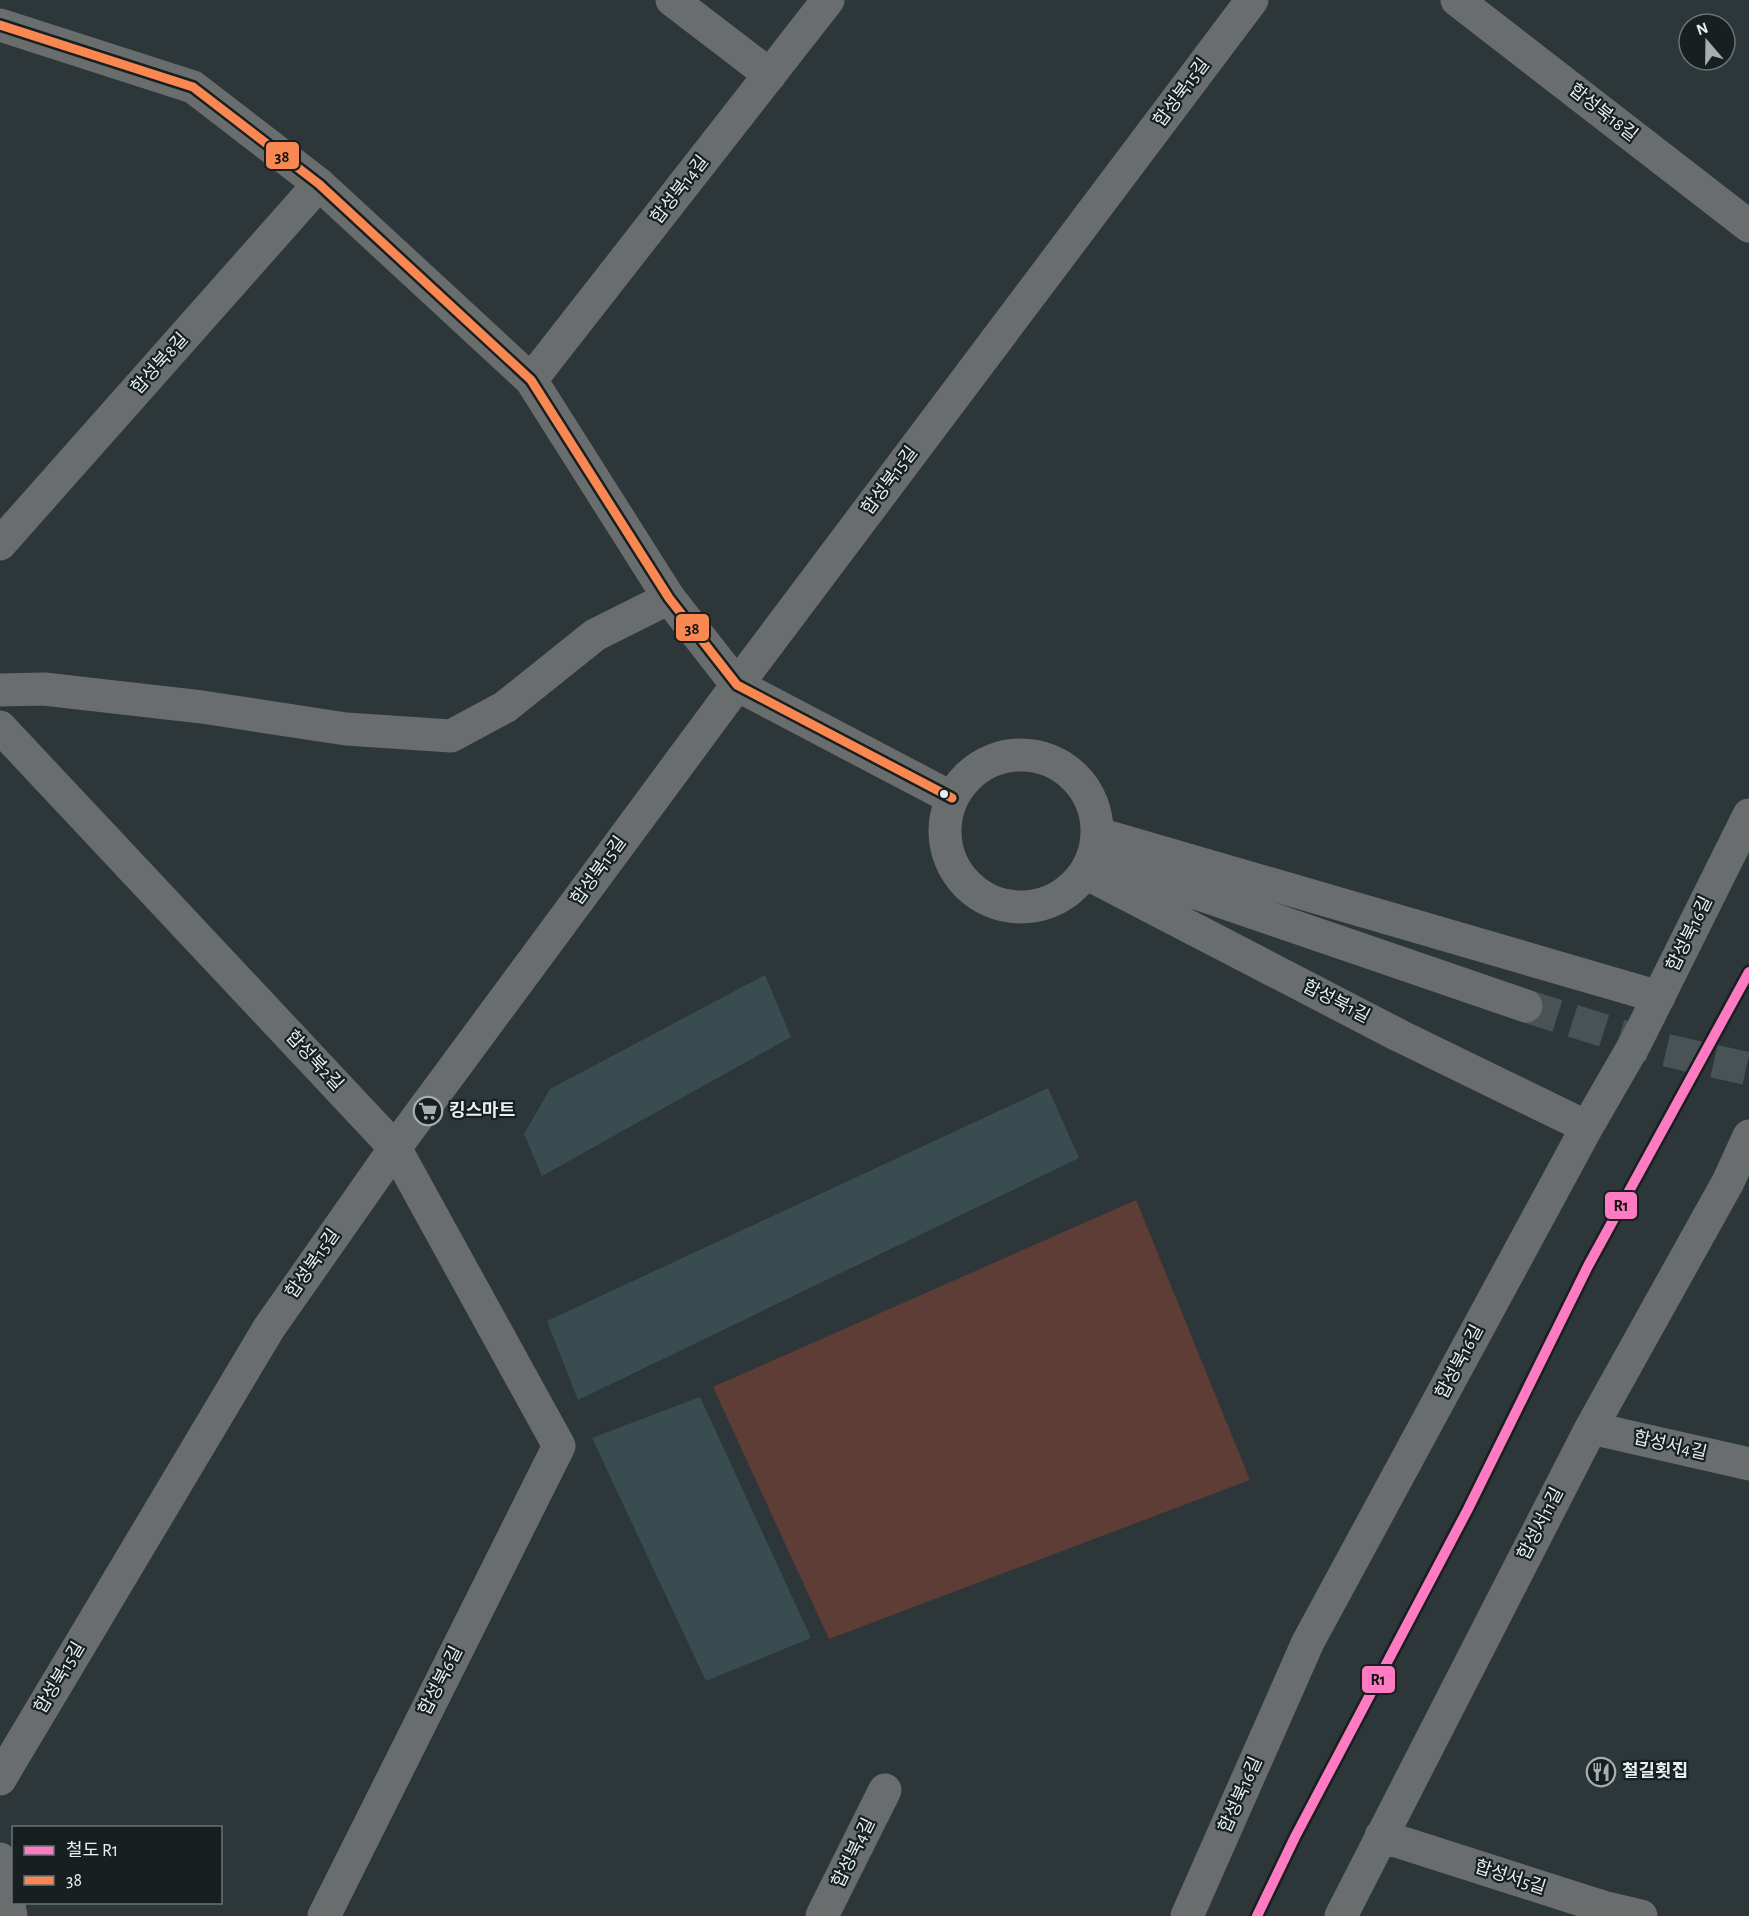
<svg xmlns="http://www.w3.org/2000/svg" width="1749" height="1916" viewBox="0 0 1749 1916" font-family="'Alegreya Sans','Noto Sans KR',sans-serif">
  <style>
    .green { fill: #5e3d37 }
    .building { fill: #394d50 }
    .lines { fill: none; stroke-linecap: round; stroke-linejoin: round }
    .minor-tunnel { stroke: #495254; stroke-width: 33; stroke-dasharray: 33 16; stroke-linecap: butt }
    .minor { stroke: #696d6e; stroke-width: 33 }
    .bus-1-casing { stroke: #171f21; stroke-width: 14 }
    .bus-1 { stroke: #f88751; stroke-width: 9 }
    .rail-1-casing { stroke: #171f21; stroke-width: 15 }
    .rail-1 { stroke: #fe7ac1; stroke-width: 10 }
    .bus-dot { fill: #e6f0f3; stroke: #171f21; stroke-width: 2 }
    .labels { text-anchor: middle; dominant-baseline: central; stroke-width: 4.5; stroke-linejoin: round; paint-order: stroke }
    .street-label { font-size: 18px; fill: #e6f0f3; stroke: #171f21 }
    .poi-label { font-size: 18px; font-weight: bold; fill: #e6f0f3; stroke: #171f21; text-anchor: start }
    .line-badge { stroke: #171f21; stroke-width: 2 }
    .pale-badge-label { font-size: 16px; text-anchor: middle; font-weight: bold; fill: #111 }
  </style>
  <rect width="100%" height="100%" fill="#2d3638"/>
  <path class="green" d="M1136,1200L1250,1480L829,1639L713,1387Z"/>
  <path class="building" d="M765,975L791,1037L542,1176L524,1134L550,1089Z
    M1048,1088L1079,1158L578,1400L547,1321Z
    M700,1397L811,1638L706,1681L592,1438Z"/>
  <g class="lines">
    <path class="minor-tunnel" d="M1526,1006L1665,1050L1749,1069"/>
    <path class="minor" d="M672,0L770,75
      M1457,0L1749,226
      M0,25L193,87L319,184L531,380L669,598L737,685L952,798
      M531,380L828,0
      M0,544L319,184
      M0,690L44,689L202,707L346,729L451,736L505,707L595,635L669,598
      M0,727L395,1148L559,1446L324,1916
      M945 831a76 76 0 1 1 152 0a76 76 0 1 1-152 0Z
      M1099,834L1659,997
      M1094,858L1526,1006
      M1086,873L1400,1036L1587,1127
      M1591,1428L1749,1464
      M0,1779L269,1328L395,1148L737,685L1252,0
      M1381,1836L1603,1907L1641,1916
      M0,1859L11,1916
      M822,1916L885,1790
      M1187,1916L1308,1642L1587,1127L1636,1042L1749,815
      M1341,1916L1591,1428L1728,1182L1749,1136"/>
    <g class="bus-1-casing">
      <path id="bus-1" d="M0,25L193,87L319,184L531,380L669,598L737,685L952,798"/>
    </g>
    <use href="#bus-1" class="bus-1"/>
    <g class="rail-1-casing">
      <path id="rail-1" d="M1257,1916L1295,1837L1468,1509L1588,1266L1749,972"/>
    </g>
    <use href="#rail-1" class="rail-1"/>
  </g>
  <defs>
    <g id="supermarket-ring" transform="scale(1.5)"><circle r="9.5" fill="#171f21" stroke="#a5afb2" stroke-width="1.5"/><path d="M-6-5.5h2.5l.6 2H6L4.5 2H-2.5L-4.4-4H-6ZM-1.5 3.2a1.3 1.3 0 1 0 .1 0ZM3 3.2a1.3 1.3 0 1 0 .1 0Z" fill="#a5afb2"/></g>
    <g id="restaurant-ring" transform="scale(1.5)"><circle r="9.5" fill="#171f21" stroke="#a5afb2" stroke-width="1.5"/><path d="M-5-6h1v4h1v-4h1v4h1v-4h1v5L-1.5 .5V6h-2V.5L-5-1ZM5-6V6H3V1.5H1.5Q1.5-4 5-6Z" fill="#a5afb2"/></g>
  </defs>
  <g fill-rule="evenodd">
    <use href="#supermarket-ring" x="428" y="1111"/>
    <use href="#restaurant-ring" x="1601" y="1772"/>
  </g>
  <circle class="bus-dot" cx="944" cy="794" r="5"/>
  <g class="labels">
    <g class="street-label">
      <text transform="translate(1182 93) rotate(-53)">합성북15길</text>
      <text transform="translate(1603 113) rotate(38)">합성북18길</text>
      <text transform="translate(680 190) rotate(-52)">합성북14길</text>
      <text transform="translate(160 364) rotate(-48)">합성북8길</text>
      <text transform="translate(890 481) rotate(-53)">합성북15길</text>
      <text transform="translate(599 871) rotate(-54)">합성북15길</text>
      <text transform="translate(1690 934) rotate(-64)">합성북16길</text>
      <text transform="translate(1336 1002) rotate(27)">합성북1길</text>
      <text transform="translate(314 1061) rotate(47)">합성북2길</text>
      <text transform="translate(313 1264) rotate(-55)">합성북15길</text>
      <text transform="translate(1460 1362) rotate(-62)">합성북16길</text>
      <text transform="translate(1670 1446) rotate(13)">합성서4길</text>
      <text transform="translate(1541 1524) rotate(-63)">합성서11길</text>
      <text transform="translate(60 1678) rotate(-59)">합성북15길</text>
      <text transform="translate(441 1681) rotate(-63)">합성북6길</text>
      <text transform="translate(1241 1795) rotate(-66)">합성북16길</text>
      <text transform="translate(854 1853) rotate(-64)">합성북4길</text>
      <text transform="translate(1510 1878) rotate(18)">합성서5길</text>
    </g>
    <g class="poi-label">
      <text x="449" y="1111">킹스마트</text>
      <text x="1622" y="1772">철길횟집</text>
    </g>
  </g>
  <g class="line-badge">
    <rect x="265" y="141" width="35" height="29" rx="6" fill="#f88751"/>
    <rect x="675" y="613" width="35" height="29" rx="6" fill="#f88751"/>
    <rect x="1604" y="1191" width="34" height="29" rx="6" fill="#fe7ac1"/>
    <rect x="1361" y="1665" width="35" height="29" rx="6" fill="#fe7ac1"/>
  </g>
  <g class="pale-badge-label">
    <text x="282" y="162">38</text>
    <text x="692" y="634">38</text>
    <text x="1621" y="1211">R1</text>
    <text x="1378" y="1685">R1</text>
  </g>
  <rect x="12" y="1826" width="210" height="78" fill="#171f21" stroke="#6a7375" stroke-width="1.5"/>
  <rect x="24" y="1846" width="30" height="9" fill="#fe7ac1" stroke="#6a7375" stroke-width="1.5"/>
  <text x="66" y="1856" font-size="18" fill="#e6f0f3">철도 R1</text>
  <rect x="24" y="1876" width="30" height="9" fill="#f88751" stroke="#6a7375" stroke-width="1.5"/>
  <text x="66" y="1886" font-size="18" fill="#e6f0f3">38</text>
  <g transform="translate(1707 42) rotate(340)"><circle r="28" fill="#171f21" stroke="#6a7375" stroke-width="1.5"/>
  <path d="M0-4.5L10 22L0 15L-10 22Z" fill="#a5afb2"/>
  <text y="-9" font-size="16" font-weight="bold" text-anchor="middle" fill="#e6f0f3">N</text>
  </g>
</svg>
